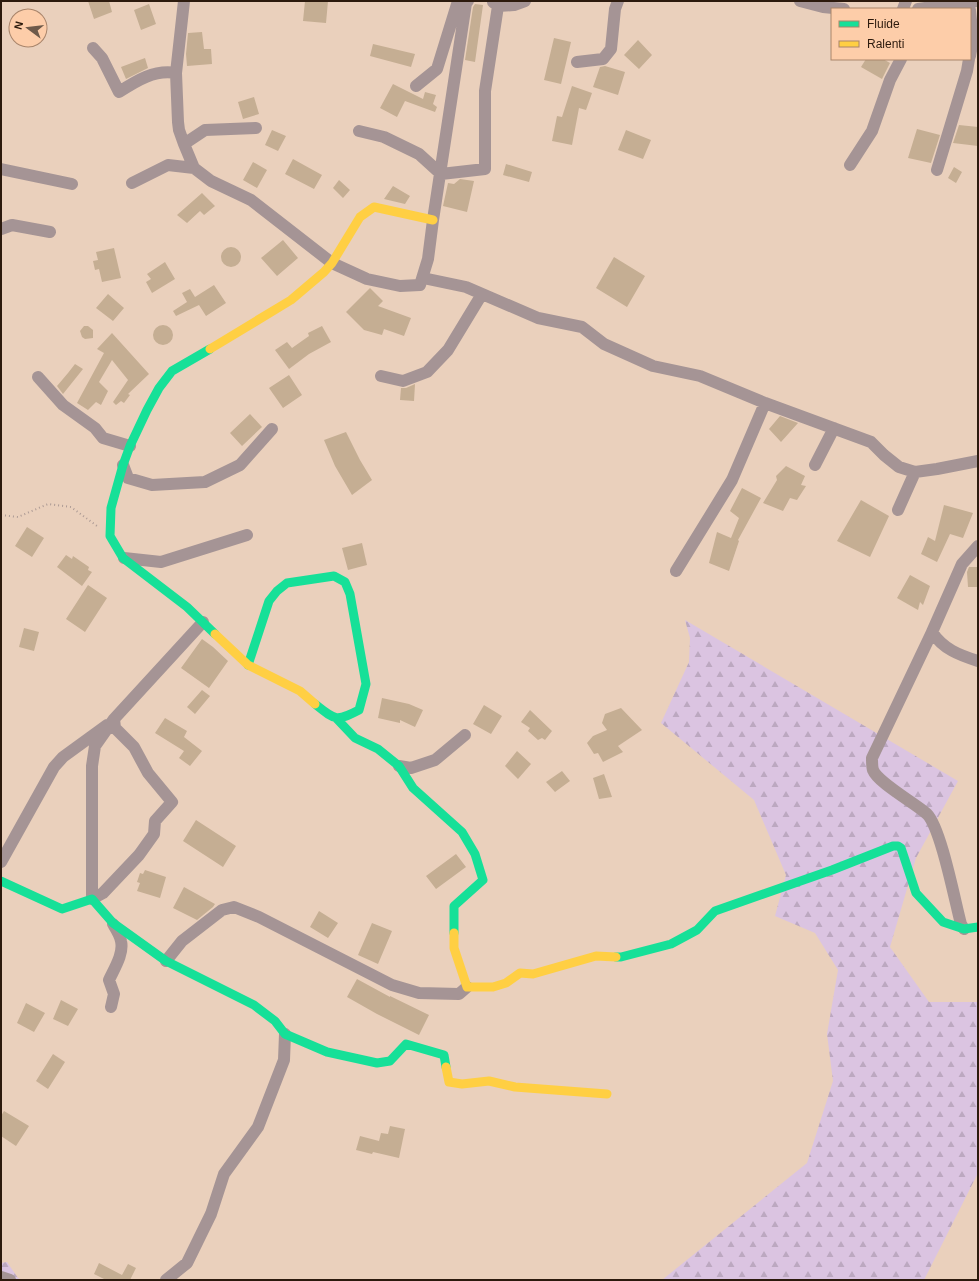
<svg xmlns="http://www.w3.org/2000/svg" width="979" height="1281" viewBox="0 0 979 1281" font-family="Arial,sans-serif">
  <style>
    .forest { fill: url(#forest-firs) }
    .building { fill: #c5ae93 }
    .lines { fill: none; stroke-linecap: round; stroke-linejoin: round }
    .path { stroke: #ad9b95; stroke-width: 2; stroke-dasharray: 1 3; stroke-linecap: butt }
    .street { stroke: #a59495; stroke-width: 12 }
    .fast { stroke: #16e098; stroke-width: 9 }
    .slow { stroke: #ffcf43; stroke-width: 9 }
  </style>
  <defs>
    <pattern id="forest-firs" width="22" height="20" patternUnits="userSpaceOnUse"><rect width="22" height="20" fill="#dbc4e1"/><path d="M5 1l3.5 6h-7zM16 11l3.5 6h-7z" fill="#bca8c0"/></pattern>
  </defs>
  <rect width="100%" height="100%" fill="#ead0bc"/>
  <path class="forest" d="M685,620L958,781L916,858L890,947L929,1002H978V1173L924,1280H662L807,1163L833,1081L827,1034L838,970L815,933L775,916L786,875L754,800L661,723L689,662L690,638Z
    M7,1262L18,1278L22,1280H1V1263Z"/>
  <path class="building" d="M88,1H109L112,12L94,19Z
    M305,1H328L326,23L303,21Z
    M149,4L156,24L141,30L134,10Z
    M475,4L483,5L475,62L465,60L473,7Z
    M202,32L204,49H211L212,64L187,66L186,54L188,33Z
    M554,38L571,42L561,84L544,80Z
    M638,40L652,55L639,69L624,55Z
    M373,44L415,54L411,67L370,56Z
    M145,58L148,68L126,79L121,67Z
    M866,59H883L890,63L882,79L861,67Z
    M605,66L625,72L618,95L593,87L600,67Z
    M393,84L423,99L425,92L436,95L433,104L437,107L435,112L405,101L397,117L380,108Z
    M572,86L592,93L586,110L579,108L572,145L552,141L557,116L562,117Z
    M254,97L259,114L243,119L238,102Z
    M959,125L978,127V146L953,143Z
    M917,129L940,135L931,163L908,158Z
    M272,130L286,136L278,151L265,145Z
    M626,130L651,140L643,159L618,150Z
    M293,159L322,175L314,189L285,174Z
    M253,162L267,170L257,188L243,180Z
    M506,164L532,172L529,182L503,175Z
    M954,167L962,172L956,183L948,178Z
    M460,179L474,181L467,212L443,206L448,183L454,184Z
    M339,180L350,190L343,198L333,188Z
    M393,186L410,196L405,204L384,199Z
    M202,193L215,206L204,215L200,211L187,223L177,215Z
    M283,240L298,258L277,276L261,258Z
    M221 257a10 10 0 1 1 20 0a10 10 0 1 1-20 0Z
    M114,248L121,278L102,282L99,269L95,270L93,261L98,260L96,252Z
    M614,257L645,276L627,307L596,288Z
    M165,262L175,279L152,293L146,282L151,279L147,274Z
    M214,285L226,303L206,316L199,305L176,316L173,311L187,302L182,293L190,289L195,297Z
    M370,288L383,301L378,306L411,318L404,336L384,329L382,335L364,330L346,312Z
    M108,294L124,308L113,321L96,308Z
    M153 335a10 10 0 1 1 20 0a10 10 0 1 1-20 0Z
    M84,326H88L93,330V338L85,339L82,337L80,331Z
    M322,326L331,342L309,354L289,369L275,350L287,342L292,348L309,336L308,333Z
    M112,333L149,374L128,394L130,395L124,403L121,401L116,405L113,402L128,380L112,360L99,382L108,391L101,405L96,402L88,410L77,403L104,353L97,349Z
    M75,364L83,369L63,394L57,386L68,373Z
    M289,375L302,395L283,408L269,388Z
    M415,384L414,401L400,400L401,388H406Z
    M250,414L262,427L242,446L230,433Z
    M780,416L798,423L781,442L769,429Z
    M346,432L360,460L372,480L352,495L335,466L324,440Z
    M786,466L805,476L801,485L806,486L797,500L790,498L783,511L763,503L777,480L776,476Z
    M742,488L761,498L738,540L739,541L729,571L709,563L717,532L731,538L739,518L730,511Z
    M861,500L889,516L870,557L837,541Z
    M944,505L973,513L963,538L950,534L937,562L921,554L928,537L935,541Z
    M27,527L44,538L32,557L15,546Z
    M362,543L367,565L348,570L342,548Z
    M66,555L72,559L73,556L89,567L88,570L92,572L82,586L57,567Z
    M969,567H978V587H968L967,572Z
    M910,575L930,586L923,605L920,602L918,610L897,598Z
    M88,585L107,598L85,632L66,619Z
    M24,628L39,632L34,651L19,647Z
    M202,639L213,647L228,661L209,688L181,668Z
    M202,690L210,696L195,714L187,707Z
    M382,698L409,704L423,710L415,727L400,720V723L378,718Z
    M484,705L502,716L491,734L473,724Z
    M621,708L642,730L618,746L623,752L603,762L598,753L594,754L587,743L593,736L607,730L602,723L605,714Z
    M530,710L552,731L545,740L542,738L538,740L528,731L530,728L521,722Z
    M165,718L187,731L184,737L202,751L190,766L179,758L184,751L155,733Z
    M517,751L531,764L518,779L505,766Z
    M562,771L570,781L555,792L546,782Z
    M604,774L612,797L599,799L593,778Z
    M196,820L236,846L223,867L183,841Z
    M456,854L466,867L436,889L426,876Z
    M145,870L166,877L160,898L137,891L140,883L137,882L140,873L143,874Z
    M184,887L215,904L213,907L197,920L173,908Z
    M319,911L338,923L328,938L310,927Z
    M372,923L392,931L378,964L358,955Z
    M357,979L390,997V996L429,1015L419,1035L377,1014L347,997Z
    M61,1000L78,1009L68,1026L53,1019Z
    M26,1003L45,1013L34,1032L17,1023Z
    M53,1054L65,1062L48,1089L36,1081Z
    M4,1111L29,1126L16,1146L1,1136V1116Z
    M390,1126L405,1129L399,1158L373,1152L372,1154L356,1150L360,1136L379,1141L381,1133L388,1134Z
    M99,1263L122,1275L128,1264L136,1268L130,1280H131H106L94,1274Z"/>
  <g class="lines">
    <path class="path" d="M1,515L18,517L48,504L71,507L97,526"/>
    <path class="street" d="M184,1L176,73L178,122L179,130L184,144L194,168L211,181L251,200L332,263L367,279L400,286L420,285L428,259L433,220L466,3L468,1
      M800,1L823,7L844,9
      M493,2L498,6L514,5L525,1
      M903,9L906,1
      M918,9L976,1
      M970,10L973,40L970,56
      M93,48L102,58L119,92C136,81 155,69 176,73
      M577,62L603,59L611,49L615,9L618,1
      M416,86L437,69L458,1
      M359,131L384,137L419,154L441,174L485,169V91L498,6
      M184,144L205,130L256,128
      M850,165L872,131L890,80L901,59
      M1,169L72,184
      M937,170L967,71L969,59
      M132,183L168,165L194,168
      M1,229L12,225L50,232
      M423,278L466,287L538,318L582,327L604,344L653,366L700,376L765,403L871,442L884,455L899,467L915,472L937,469L978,461
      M381,376L403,381L427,372L448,350L482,294
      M38,377L63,405L95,428L103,438L130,446
      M123,465L128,478L152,485L205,482L240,465L272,429
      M815,465L834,428
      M898,510L915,472
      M978,546L962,564L932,632C943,649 959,655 978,661
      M124,558L161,562L247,535
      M676,571L732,480L765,403
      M932,632L872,758C872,761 872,767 873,770C878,783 915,803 927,814C941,828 955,902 961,924L964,929
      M114,719L115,728L134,747L148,773L172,802L155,821L154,834L139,855L103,893L92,899V766L95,746L114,719L203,622
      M399,766L411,768L435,760L465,735
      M1,862L54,767L63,757L107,725
      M166,961L182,941L222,910L234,907L259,917L392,985L419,993L459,994L467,987
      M111,1007L114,994L109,980C114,969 124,954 121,941C120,935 116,929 113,924
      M1,1277L10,1280
      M166,1280L187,1263L211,1214L224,1174L258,1127L284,1060L285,1034"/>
    <path class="fast" d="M210,349L172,371L159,388L147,410L130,446L123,465L111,508L110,536L123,558L187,607L215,634
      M248,665L269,601L277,591L287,583L334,576L345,582L350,594L366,684L359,710C336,722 335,720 315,704
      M337,719L355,738L378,749L399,766L413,788L462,832L475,854L483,880L454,906V933
      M1,881L62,909L92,899L113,923L166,961L254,1005L275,1021L285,1034L327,1052L377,1063L390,1061L406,1044L444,1055L446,1067
      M616,957H621L671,944L697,930L715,911L832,870L893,846H898L901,848L916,893L943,922L964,929L978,927"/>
    <path class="slow" d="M210,349L291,300L324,272L332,263L360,217L374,207L433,220
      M215,634L248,665L300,691L315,704
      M454,933V948L467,987H493L506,983L520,973L533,974L596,956L616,957
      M446,1067L449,1082L462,1084L489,1081L515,1087L607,1094"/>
  </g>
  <rect width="979" height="1281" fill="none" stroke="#2c1a0d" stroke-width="4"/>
  <rect x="831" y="8" width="140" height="52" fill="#fdcda9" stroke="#a9856b"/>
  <rect x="839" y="21" width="20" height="6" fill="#16e098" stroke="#a9856b"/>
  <text x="867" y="28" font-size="12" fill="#2c1a0d">Fluide</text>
  <rect x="839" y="41" width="20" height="6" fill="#ffcf43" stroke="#a9856b"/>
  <text x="867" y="48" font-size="12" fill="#2c1a0d">Ralenti</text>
  <g transform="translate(28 28) rotate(285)"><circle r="19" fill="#fdcda9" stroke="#a9856b"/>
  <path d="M0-3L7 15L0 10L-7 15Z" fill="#6e5a4a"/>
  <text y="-6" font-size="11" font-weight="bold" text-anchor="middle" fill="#2c1a0d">N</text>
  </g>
</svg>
